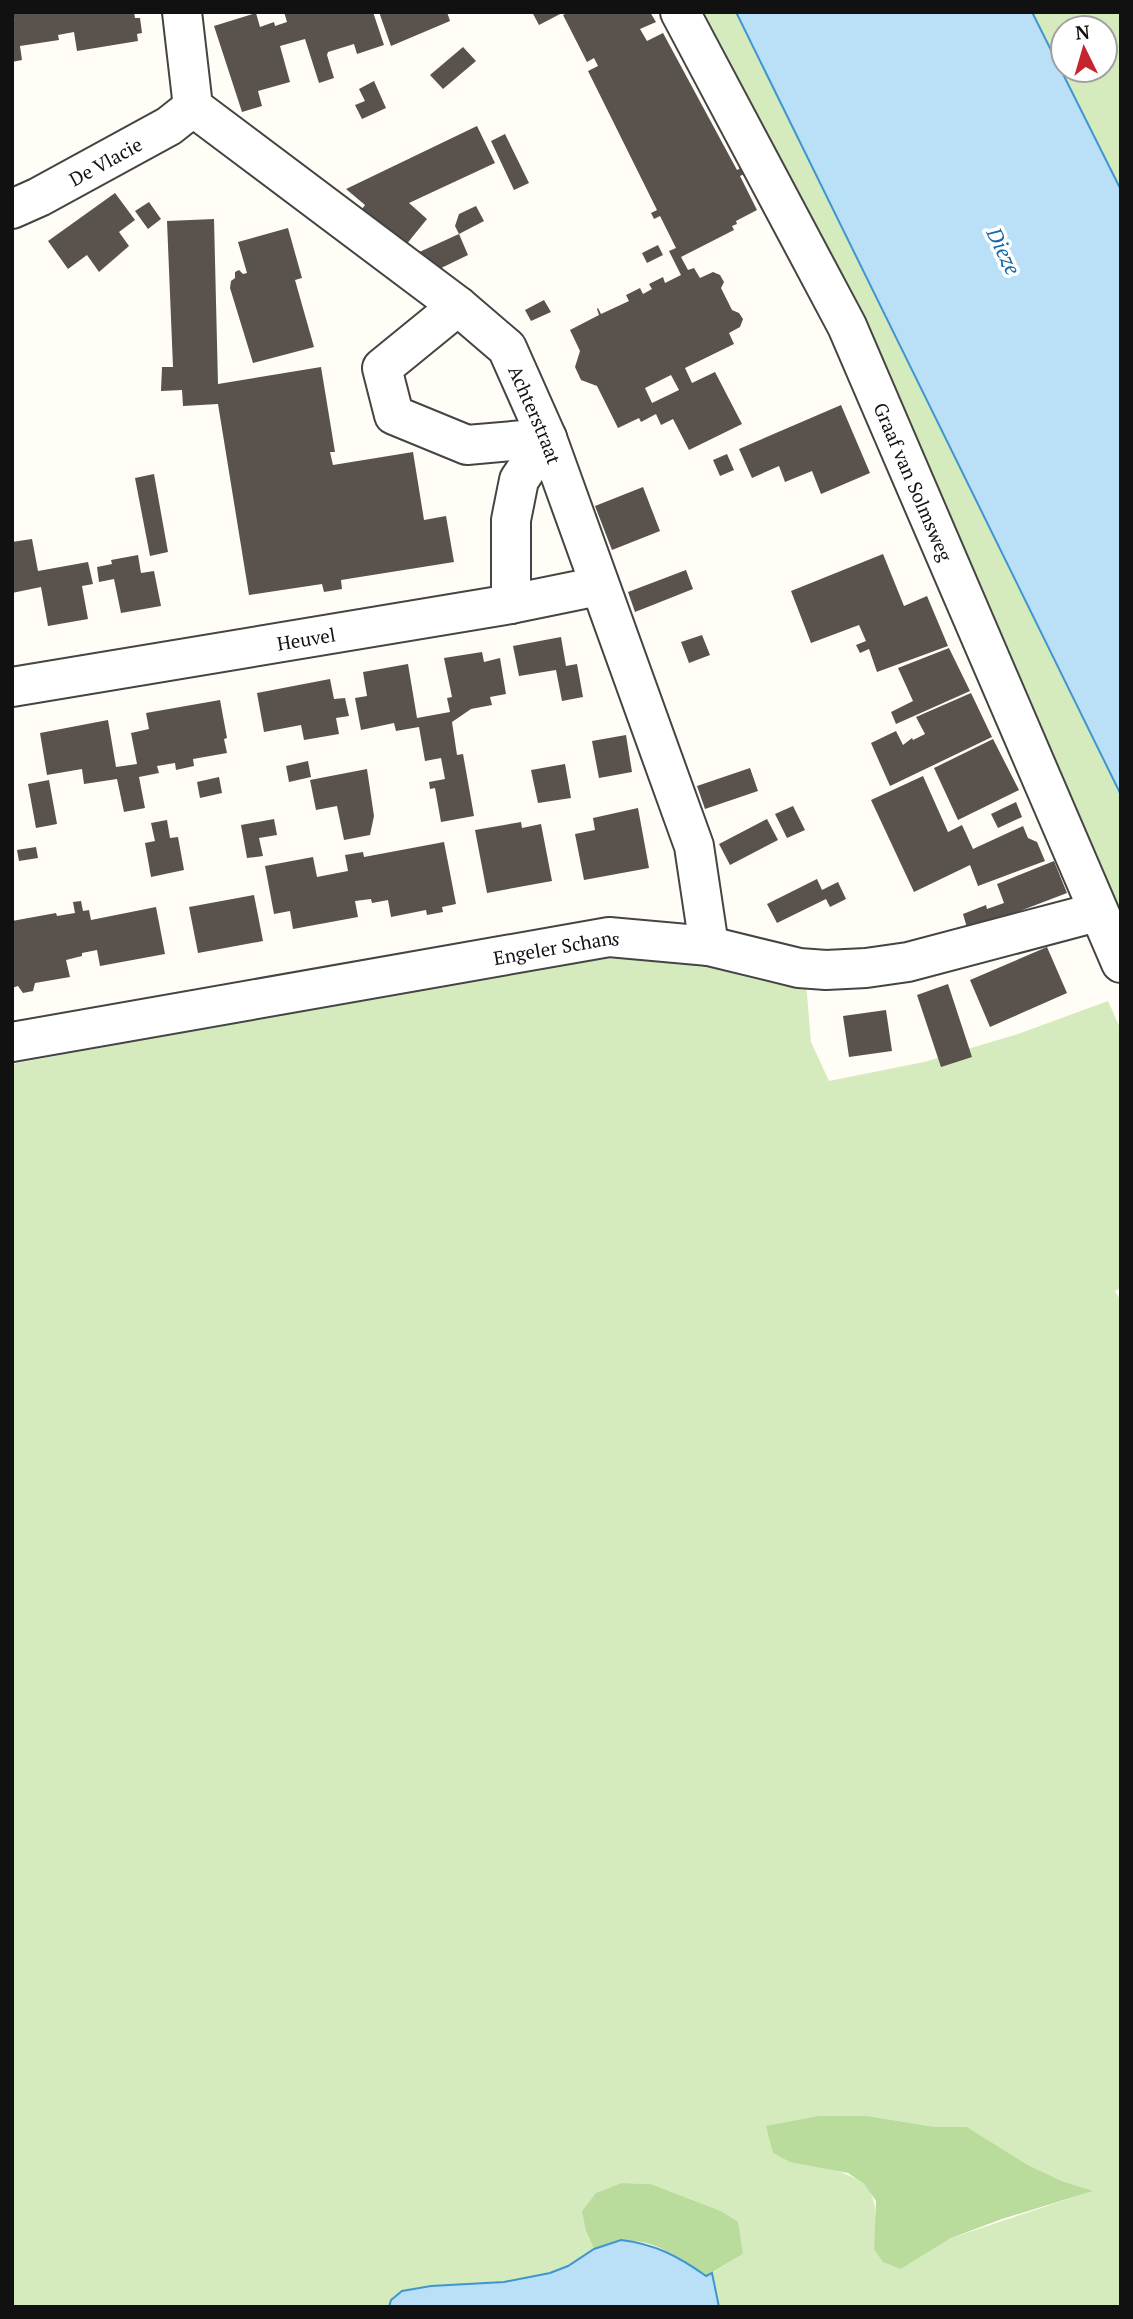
<svg xmlns="http://www.w3.org/2000/svg" width="1133" height="2319" viewBox="0 0 1133 2319" font-family="'PT Serif',serif">
  <style>
    .green { fill: #d5ebbd; fill-rule: evenodd }
    .forest { fill: #b9dc9c }
    .water { fill: #b9e0f7; stroke: #3f96cf; stroke-width: 2 }
    .building { fill: #5a524d; fill-rule: evenodd }
    .lines { fill: none; stroke-linecap: round; stroke-linejoin: round }
    .minor-casing { stroke: #444; stroke-width: 42 }
    .minor { stroke: #fff; stroke-width: 38 }
    .labels { text-anchor: middle; dominant-baseline: central; stroke-width: 7; stroke-linejoin: round; paint-order: stroke }
    .street-label { font-size: 19px; fill: #111; stroke: #fff }
    .water-label { font-size: 21px; font-style: italic; fill: #1768a6; stroke: #fff }
  </style>
  <rect width="100%" height="100%" fill="#fffdf5"/>
  <path class="green" d="M701,12H736L1121,795V944L806,227L722,49Z
    M1032,12H1121V190ZM1063,28H1105V70H1063Z
    M698,955L806,982L811,1042L829,1081L924,1062L1018,1034L1108,1001L1121,1030V1288L1115,1291L1121,1301V2307H719L712,2273L743,2254L721,2211L651,2184L622,2183L586,2231L594,2249L568,2266L550,2273L504,2282L431,2286L391,2300L389,2307H12V1064L582,959ZM868,2116L935,2127H967L1028,2165L1062,2181L1092,2191L951,2238L901,2269L874,2249C878,2197 879,2181 823,2167Z"/>
  <path class="forest" d="M819,2116H868L935,2127H967L1028,2165L1062,2181L1093,2191L1002,2219L951,2238L901,2269L883,2262L874,2249L876,2201L864,2184L848,2173L790,2162L773,2153L766,2126Z
    M622,2183L651,2184L721,2211L738,2222L743,2254L706,2276C683,2259 651,2237 620,2241C612,2242 602,2246 594,2249L586,2231L582,2211L596,2193Z"/>
  <path class="water" d="M736,12H1032L1121,190V795Z
    M621,2240C655,2244 678,2256 706,2276L712,2273L719,2307H389L391,2300L402,2291L431,2286L504,2282L550,2273L568,2266L594,2249Z"/>
  <path class="building" d="M12,12H134L135,18H140L142,33L137,34L138,41L77,51L74,32L58,35L59,40L20,46L22,60L12,62V20L15,19H12Z
    M284,12H373L384,45L357,54L354,44L328,52L327,55L334,78L319,83L305,39L280,46L290,82L258,91L262,106L242,112L214,26L256,13L260,27L274,22L275,26L287,22Z
    M379,12H447L450,21L391,46Z
    M532,12H564L539,25Z
    M569,12H650L656,22L640,29L647,41L663,33L737,170L743,167L746,173L740,176L757,210L736,221L737,224L732,226L734,230L681,257L688,270L694,268L700,278L713,272L720,275L724,282L721,288L732,310L739,313L743,319L740,327L729,333L734,344L685,368L692,383L715,372L742,424L689,450L673,419L661,425L656,414L641,422L639,418L618,428L597,386L581,380L575,367L580,351L570,330L599,315L597,309L598,308L601,314L629,301L626,295L640,288L643,294L652,289L649,284L663,277L665,283L681,275L669,251L676,248L660,216L654,219L651,213L657,210L588,71L598,66L594,58L587,62L563,15ZM671,375L679,390L652,403L645,388Z
    M463,47L476,61L443,89L430,75Z
    M374,81L386,108L362,119L355,105L365,101L359,89Z
    M477,126L495,163L409,203L427,219L405,246L362,209L365,205L346,189Z
    M505,134L529,183L514,190L491,141Z
    M115,193L135,220L119,232L129,246L99,272L87,255L68,269L48,241Z
    M149,202L161,219L148,229L135,211Z
    M476,206L484,221L459,234L455,226L459,214Z
    M214,219L218,384L321,367L335,452H330L333,465L413,452L424,520L446,516L454,562L341,580L342,589L324,592L322,584L249,595L218,404L183,406L182,390L161,391L162,367H173L167,221Z
    M288,228L302,278L295,280L314,347L253,363L230,288L231,281L235,278V272L239,270L243,274L247,273L238,242Z
    M459,234L468,255L435,271L415,254Z
    M658,245L663,255L647,263L642,253Z
    M544,300L551,312L531,321L525,310Z
    M841,405L870,473L821,494L812,471L785,482L779,466L752,478L739,449Z
    M727,454L734,470L720,476L713,460Z
    M154,474L168,552L150,556L135,478Z
    M643,487L660,531L612,550L595,506Z
    M32,539L38,571L88,562L93,584L82,586L88,619L48,626L41,587L12,593V542Z
    M883,554L904,606L927,596L948,646L877,672L869,649L860,653L856,645L866,641L859,625L811,643L791,591Z
    M138,555L141,573L154,571L161,606L121,613L114,579L99,582L97,567L112,564L111,560Z
    M686,570L693,589L635,612L628,592Z
    M702,635L710,655L689,663L681,642Z
    M561,637L566,666L577,664L583,697L562,701L556,670L519,676L513,646Z
    M949,648L970,691L896,724L891,712L913,701L898,668Z
    M482,652L484,662L500,658L506,694L490,697L492,705L471,709L452,722L457,755L463,754L474,816L441,822L435,788L430,789L429,782L445,779L441,758L425,761L419,727L396,731L394,723L361,730L355,698L367,696L363,672L408,664L417,718L450,712L447,698L452,697L444,658Z
    M330,679L334,699L345,698L349,716L336,718L339,734L304,740L301,725L264,732L257,693Z
    M971,693L992,737L890,786L871,743L896,731L903,745L912,738L913,740L925,734L916,717Z
    M220,700L227,738L224,739L227,753L193,759L194,766L176,770L175,763L157,766L159,773L139,777L145,808L124,812L117,779L84,784L82,769L47,775L40,733L108,720L116,767L137,764L131,733L149,729L146,713Z
    M626,735L632,772L599,778L592,741Z
    M993,739L1019,790L958,820L934,768Z
    M308,761L311,777L289,782L286,766Z
    M565,764L571,798L538,803L531,770Z
    M750,768L758,791L705,809L697,786Z
    M367,769L374,816L370,835L344,840L337,806L316,810L310,780Z
    M923,776L948,832L962,825L973,849L1023,826L1028,838L1037,842L1045,861L978,886L970,865L914,892L871,800Z
    M219,777L222,793L200,798L197,782Z
    M49,780L57,824L36,828L28,784Z
    M1016,802L1022,817L998,828L991,814Z
    M793,806L805,830L787,838L775,814Z
    M638,808L649,868L584,880L575,834L595,830L593,818Z
    M274,819L277,835L259,838L263,856L247,858L241,825Z
    M767,819L778,840L730,865L719,844Z
    M167,820L170,838L178,837L184,870L151,877L145,843L155,841L151,823Z
    M521,822L522,828L541,824L552,881L487,893L475,830Z
    M444,842L456,904L442,907L443,912L427,915L426,910L391,917L388,900L372,903L371,899L355,901L358,917L293,929L290,911L274,914L265,866L313,857L317,877L348,871L345,855L363,852L364,857Z
    M36,847L38,858L19,861L17,850Z
    M1054,861L1067,893L968,931L963,914L986,905L987,909L1004,903L997,884Z
    M817,879L822,890L838,882L846,899L830,907L826,899L777,923L767,904Z
    M254,895L263,941L198,953L189,907Z
    M81,901L83,911L89,910L91,920L156,907L165,954L100,966L97,950L82,953V956L66,960L70,977L35,983L33,991L23,993L18,986L12,988V921L56,913L57,916L75,913L73,902Z
    M1047,947L1067,993L990,1027L970,980Z
    M948,984L972,1057L941,1067L917,995Z
    M886,1010L892,1051L849,1057L843,1016Z"/>
  <g class="lines">
    <g class="minor-casing">
      <g id="minor">
        <path id="s1" d="M182,12L193,107L458,306L507,348L547,438L694,846L709,946"/>
        <path id="s2" d="M680,12L847,326L1121,963"/>
        <path id="s3" d="M12,209L39,197L169,126L193,107"/>
        <path d="M458,306L382,368L394,415L467,445L547,438"/>
        <path d="M511,604V520L519,480L547,438"/>
        <path id="s4" d="M12,687L511,604L599,586"/>
        <path id="s5" d="M12,1042L609,937L709,946L799,968L826,970L866,968L908,962L1097,912"/>
      </g>
    </g>
    <use href="#minor" class="minor"/>
  </g>
  <g class="labels">
    <g class="street-label">
      <text stroke="none"><textPath href="#s3" startOffset="105">De Vlacie</textPath></text>
      <text stroke="none"><textPath href="#s1" startOffset="564">Achterstraat</textPath></text>
      <text stroke="none"><textPath href="#s2" startOffset="525">Graaf van Solmsweg</textPath></text>
      <text stroke="none"><textPath href="#s4" startOffset="298">Heuvel</textPath></text>
      <text stroke="none"><textPath href="#s5" startOffset="553">Engeler Schans</textPath></text>
    </g>
    <g class="water-label">
      <text transform="translate(1004 251) rotate(64)">Dieze</text>
    </g>
  </g>
  <rect width="1133" height="2319" fill="none" stroke="#111111" stroke-width="28"/>
  <g transform="translate(1084 49) rotate(355)"><circle r="33" fill="#ffffff" stroke="#a0a0a0" stroke-width="2"/>
  <path d="M0-5L12 26L0 18L-12 26Z" fill="#c4262e"/>
  <text y="-10" font-size="19" font-weight="bold" text-anchor="middle" fill="#111111">N</text>
  </g>
</svg>
